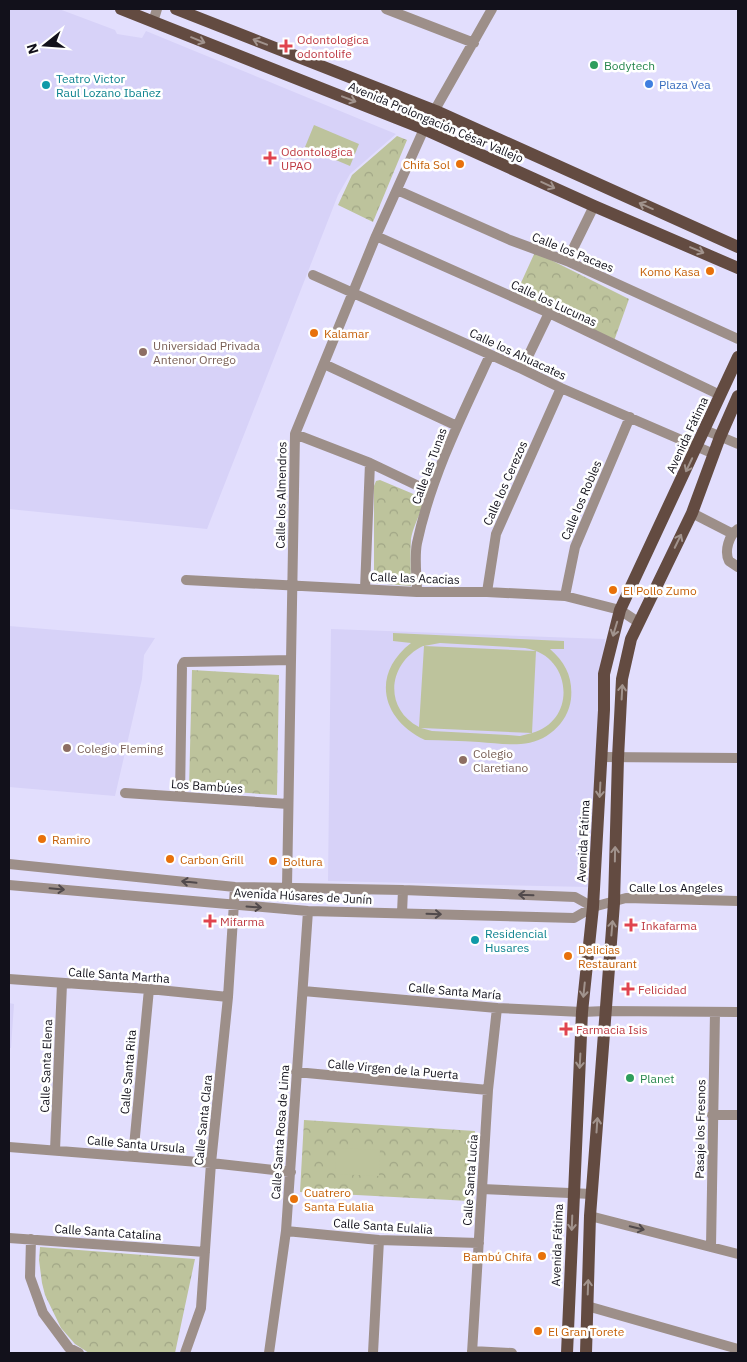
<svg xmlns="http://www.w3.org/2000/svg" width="747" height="1362" viewBox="0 0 747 1362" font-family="'IBM Plex Sans',sans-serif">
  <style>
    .built { fill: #d7d2f8 }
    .park { fill: url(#park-crowns) }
    .pitch { fill: #bdc39c; fill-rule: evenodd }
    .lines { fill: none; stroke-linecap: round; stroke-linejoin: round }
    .minor { stroke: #9d8f89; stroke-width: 10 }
    .major { stroke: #634b41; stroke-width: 12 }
    .oneway { stroke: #a1938d }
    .oneway2 { stroke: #514a4c }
    .health-dot { fill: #e0444e; stroke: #fff; stroke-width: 2 }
    .leisure-dot { fill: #2e9e5b; stroke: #fff; stroke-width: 2 }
    .shop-dot { fill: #3f7fe0; stroke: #fff; stroke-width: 2 }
    .culture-dot { fill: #0f9aa8; stroke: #fff; stroke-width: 2 }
    .food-dot { fill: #e8710a; stroke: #fff; stroke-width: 2 }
    .education-dot { fill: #8d6e63; stroke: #fff; stroke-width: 2 }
    .labels { text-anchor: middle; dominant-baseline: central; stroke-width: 5; stroke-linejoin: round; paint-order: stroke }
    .health-label { font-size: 12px; fill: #be3a42; stroke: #fff; text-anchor: start }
    .leisure-label { font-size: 12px; fill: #27864d; stroke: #fff; text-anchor: start }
    .culture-label { font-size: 12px; fill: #0d838f; stroke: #fff; text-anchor: start }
    .shop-label { font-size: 12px; fill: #366cbe; stroke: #fff; text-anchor: start }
    .street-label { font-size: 12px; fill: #12111b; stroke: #fff }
    .food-label { font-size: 12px; fill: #c56008; stroke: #fff; text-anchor: start }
    .education-label { font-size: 12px; fill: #785e54; stroke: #fff; text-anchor: start }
  </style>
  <defs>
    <pattern id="park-crowns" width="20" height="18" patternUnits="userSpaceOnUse" patternTransform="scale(1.25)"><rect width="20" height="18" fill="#bdc39c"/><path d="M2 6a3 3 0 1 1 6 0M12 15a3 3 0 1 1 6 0" fill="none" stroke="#a1a686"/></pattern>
  </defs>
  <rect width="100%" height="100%" fill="#e2defd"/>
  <path class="built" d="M9,9H59L115,30L117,34L142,38L146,31L396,134L350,174L338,195L207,529L9,509Z
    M9,626L155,638L144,655L142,679L115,796L9,787Z
    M331,629L605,639L588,887L328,881Z
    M9,1003L14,1004L11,1048H9Z"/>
  <path class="park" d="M397,136L407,140L373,222L338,205L352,175Z
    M535,252L629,299L614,341L515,296Z
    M380,480L423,498C424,509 413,525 411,539C410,554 411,570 411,586L374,583V486L376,481Z
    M192,670L279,675L277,795L189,789Z
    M304,1120L475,1131L469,1201L300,1192Z
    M40,1247L195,1259L175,1353H89L75,1344L61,1328L45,1295L42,1283L39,1260Z"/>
  <path class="pitch" d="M314,125L359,144L350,166L305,147Z
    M393,633L564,641V649H550C566,663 573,678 571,699C568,724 545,743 521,744C507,745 493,743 479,742C461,741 443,740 425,740C381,719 371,674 411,643L393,641ZM440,643L525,648C572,655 578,720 532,733L536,651L424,646ZM423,646H424L419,727C383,708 388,663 423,646ZM421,728H422L532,733L520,736L508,735L432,731Z
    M336,1148L380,1150L379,1176L335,1174Z"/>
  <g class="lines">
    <path class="minor" d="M386,9L474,43
      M153,22L157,9
      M397,190L510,240L567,261L738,339
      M376,236L549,313L720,395
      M567,261L594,206
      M313,275L522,369L561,388L714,454
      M324,364L457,426
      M522,369L549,313
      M705,430L738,444
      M295,434L370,463L431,492
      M692,513L733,534
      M738,529C729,535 724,551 729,561L738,567
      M186,580L417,592H487L565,596L620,610L638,622
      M365,589L370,463
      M417,592C417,577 414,558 417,543C431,477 462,415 490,355
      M487,592L496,534L561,388
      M565,596L575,547L630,417
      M601,757L738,758
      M125,793L288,804
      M180,797L182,666L184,662L291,660
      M9,864L235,887L403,890L575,897L593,907
      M9,885L308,911L574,918L593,907L626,898L738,901
      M287,887L295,434L376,236L424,129L492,9
      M402,913L403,890
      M9,979L149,989L228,997
      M303,991L497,1008L582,1012L605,1011L738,1012
      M296,1072L488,1090
      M712,1115H738
      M9,1147L211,1163L291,1172
      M55,1150L62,984
      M133,1157L149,989
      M482,1189L592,1194
      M590,1216L738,1254
      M286,1231L379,1240L479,1243
      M9,1238L205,1252
      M31,1239L30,1277L43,1313L69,1348L79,1353
      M711,1247L715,1012
      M587,1306L738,1349
      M472,1351L512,1353
      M185,1353L201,1308L211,1163L228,997L235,887
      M269,1353L286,1231L308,911
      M373,1353L379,1240
      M472,1353L488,1090L497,1008"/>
    <path class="major" d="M121,9L424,129L594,206L738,268
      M176,9L436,111L738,247
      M567,1353L582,1012L593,907L604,710V674L620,610L738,357
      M586,1353L590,1216L614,903L618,758L622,679L631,639L692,513L720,437L738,396"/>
  </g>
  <defs><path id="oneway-shaft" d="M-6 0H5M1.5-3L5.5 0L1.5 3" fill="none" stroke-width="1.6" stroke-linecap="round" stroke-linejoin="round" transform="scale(1.25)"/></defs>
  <g class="oneway">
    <use href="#oneway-shaft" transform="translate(198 40) rotate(22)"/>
    <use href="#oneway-shaft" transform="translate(260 42) rotate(-159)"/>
    <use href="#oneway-shaft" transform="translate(349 99) rotate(21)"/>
    <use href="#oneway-shaft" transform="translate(548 185) rotate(25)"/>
    <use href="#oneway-shaft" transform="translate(646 206) rotate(-156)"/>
    <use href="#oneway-shaft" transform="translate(697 250) rotate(23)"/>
    <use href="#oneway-shaft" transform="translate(689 465) rotate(115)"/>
    <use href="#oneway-shaft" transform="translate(678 541) rotate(-64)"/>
    <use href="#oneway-shaft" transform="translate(615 629) rotate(107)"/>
    <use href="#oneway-shaft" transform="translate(622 692) rotate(-87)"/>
    <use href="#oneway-shaft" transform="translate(600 790) rotate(93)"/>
    <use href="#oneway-shaft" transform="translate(615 854) rotate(-89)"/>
    <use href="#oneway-shaft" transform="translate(612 928) rotate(-85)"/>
    <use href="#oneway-shaft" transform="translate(584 990) rotate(96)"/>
    <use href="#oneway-shaft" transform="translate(580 1061) rotate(93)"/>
    <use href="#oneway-shaft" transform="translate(597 1125) rotate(-86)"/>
    <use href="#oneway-shaft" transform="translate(572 1223) rotate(92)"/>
    <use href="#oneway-shaft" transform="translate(588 1287) rotate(-88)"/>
  </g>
  <g class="oneway2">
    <use href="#oneway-shaft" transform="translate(189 882) rotate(-174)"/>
    <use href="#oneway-shaft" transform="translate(57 889) rotate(5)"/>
    <use href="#oneway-shaft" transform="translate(526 895) rotate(-178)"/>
    <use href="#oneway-shaft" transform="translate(254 907) rotate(4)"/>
    <use href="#oneway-shaft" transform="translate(434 914) rotate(2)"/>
    <use href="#oneway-shaft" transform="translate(637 1228) rotate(14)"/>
  </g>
  <g class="health-dot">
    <path d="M283.5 38.5h5v5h5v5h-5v5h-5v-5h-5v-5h5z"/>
    <path d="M267.5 150.5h5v5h5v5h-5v5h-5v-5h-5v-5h5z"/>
    <path d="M207.5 913.5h5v5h5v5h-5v5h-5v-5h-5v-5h5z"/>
    <path d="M628.5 917.5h5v5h5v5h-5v5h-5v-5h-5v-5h5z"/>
    <path d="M625.5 981.5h5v5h5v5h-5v5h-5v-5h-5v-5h5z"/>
    <path d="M563.5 1021.5h5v5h5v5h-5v5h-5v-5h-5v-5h5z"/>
  </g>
  <g class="leisure-dot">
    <circle cx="594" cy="65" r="5"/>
    <circle cx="630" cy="1078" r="5"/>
  </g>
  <circle class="shop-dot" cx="649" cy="84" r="5"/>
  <g class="culture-dot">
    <circle cx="46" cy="85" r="5"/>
    <circle cx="475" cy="940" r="5"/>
  </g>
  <g class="food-dot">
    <circle cx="460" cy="164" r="5"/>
    <circle cx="710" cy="271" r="5"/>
    <circle cx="314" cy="333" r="5"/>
    <circle cx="613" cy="590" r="5"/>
    <circle cx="42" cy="839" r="5"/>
    <circle cx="170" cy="859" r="5"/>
    <circle cx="273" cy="861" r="5"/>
    <circle cx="568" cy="956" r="5"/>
    <circle cx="294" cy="1199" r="5"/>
    <circle cx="542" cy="1256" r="5"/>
    <circle cx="538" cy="1331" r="5"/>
  </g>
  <g class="education-dot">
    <circle cx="143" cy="352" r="5"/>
    <circle cx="67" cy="748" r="5"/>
    <circle cx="463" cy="760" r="5"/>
  </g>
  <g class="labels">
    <g class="health-label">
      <text x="297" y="39">Odontologica<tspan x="297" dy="14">odontolife</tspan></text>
      <text x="281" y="151">Odontologica<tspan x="281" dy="14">UPAO</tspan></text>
      <text x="220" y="921">Mifarma</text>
      <text x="641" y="925">Inkafarma</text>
      <text x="638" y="989">Felicidad</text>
      <text x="576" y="1029">Farmacia Isis</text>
    </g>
    <g class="leisure-label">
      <text x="604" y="65">Bodytech</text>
      <text x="640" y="1078">Planet</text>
    </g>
    <g class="culture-label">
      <text x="56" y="78">Teatro Victor<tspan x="56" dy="14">Raul Lozano Ibañez</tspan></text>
      <text x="485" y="933">Residencial<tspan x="485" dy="14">Husares</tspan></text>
    </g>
    <g class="shop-label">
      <text x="659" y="84">Plaza Vea</text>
    </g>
    <g class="street-label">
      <text transform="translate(436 122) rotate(23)">Avenida Prolongación César Vallejo</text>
      <text transform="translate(573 252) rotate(22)">Calle los Pacaes</text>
      <text transform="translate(554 303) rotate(25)">Calle los Lucunas</text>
      <text transform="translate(518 354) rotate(25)">Calle los Ahuacates</text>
      <text transform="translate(687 435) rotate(-65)">Avenida Fátima</text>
      <text transform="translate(429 466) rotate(-70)">Calle las Tunas</text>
      <text transform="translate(505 483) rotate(-66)">Calle los Cerezos</text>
      <text transform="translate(281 495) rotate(-89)">Calle los Almendros</text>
      <text transform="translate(581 500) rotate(-67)">Calle los Robles</text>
      <text transform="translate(415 578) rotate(2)">Calle las Acacias</text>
      <text transform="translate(207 786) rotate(4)">Los Bambúes</text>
      <text transform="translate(583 841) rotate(-87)">Avenida Fátima</text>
      <text x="676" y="887">Calle Los Angeles</text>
      <text transform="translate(303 896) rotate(3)">Avenida Húsares de Junín</text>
      <text transform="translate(119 975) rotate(4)">Calle Santa Martha</text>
      <text transform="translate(455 991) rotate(5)">Calle Santa María</text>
      <text transform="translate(46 1066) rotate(-88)">Calle Santa Elena</text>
      <text transform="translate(393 1069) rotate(5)">Calle Virgen de la Puerta</text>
      <text transform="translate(128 1072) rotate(-85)">Calle Santa Rita</text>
      <text transform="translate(203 1120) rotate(-84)">Calle Santa Clara</text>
      <text transform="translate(700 1129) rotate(-89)">Pasaje los Fresnos</text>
      <text transform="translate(280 1132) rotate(-86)">Calle Santa Rosa de Lima</text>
      <text transform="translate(136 1144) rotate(5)">Calle Santa Ursula</text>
      <text transform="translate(470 1180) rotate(-86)">Calle Santa Lucia</text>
      <text transform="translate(383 1226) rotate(4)">Calle Santa Eulalia</text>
      <text transform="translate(108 1232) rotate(4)">Calle Santa Catalina</text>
      <text transform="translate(557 1245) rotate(-88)">Avenida Fátima</text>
    </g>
    <g class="food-label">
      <text x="450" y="164" text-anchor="end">Chifa Sol</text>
      <text x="700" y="271" text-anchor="end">Komo Kasa</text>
      <text x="324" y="333">Kalamar</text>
      <text x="623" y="590">El Pollo Zumo</text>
      <text x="52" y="839">Ramiro</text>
      <text x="180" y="859">Carbon Grill</text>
      <text x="283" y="861">Boltura</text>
      <text x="578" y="949">Delicias<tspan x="578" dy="14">Restaurant</tspan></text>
      <text x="304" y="1192">Cuatrero<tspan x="304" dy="14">Santa Eulalia</tspan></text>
      <text x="532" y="1256" text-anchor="end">Bambú Chifa</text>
      <text x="548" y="1331">El Gran Torete</text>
    </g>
    <g class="education-label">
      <text x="153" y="345">Universidad Privada<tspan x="153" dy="14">Antenor Orrego</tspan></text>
      <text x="77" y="748">Colegio Fleming</text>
      <text x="473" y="753">Colegio<tspan x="473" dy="14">Claretiano</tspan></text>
    </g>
  </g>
  <rect width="747" height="1362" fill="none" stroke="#12111b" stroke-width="20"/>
  <g transform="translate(45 45) rotate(253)" stroke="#ffffff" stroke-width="4" paint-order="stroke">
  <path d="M0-4L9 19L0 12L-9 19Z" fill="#12111b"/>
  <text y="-8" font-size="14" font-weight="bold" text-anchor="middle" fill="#12111b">N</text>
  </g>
</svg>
